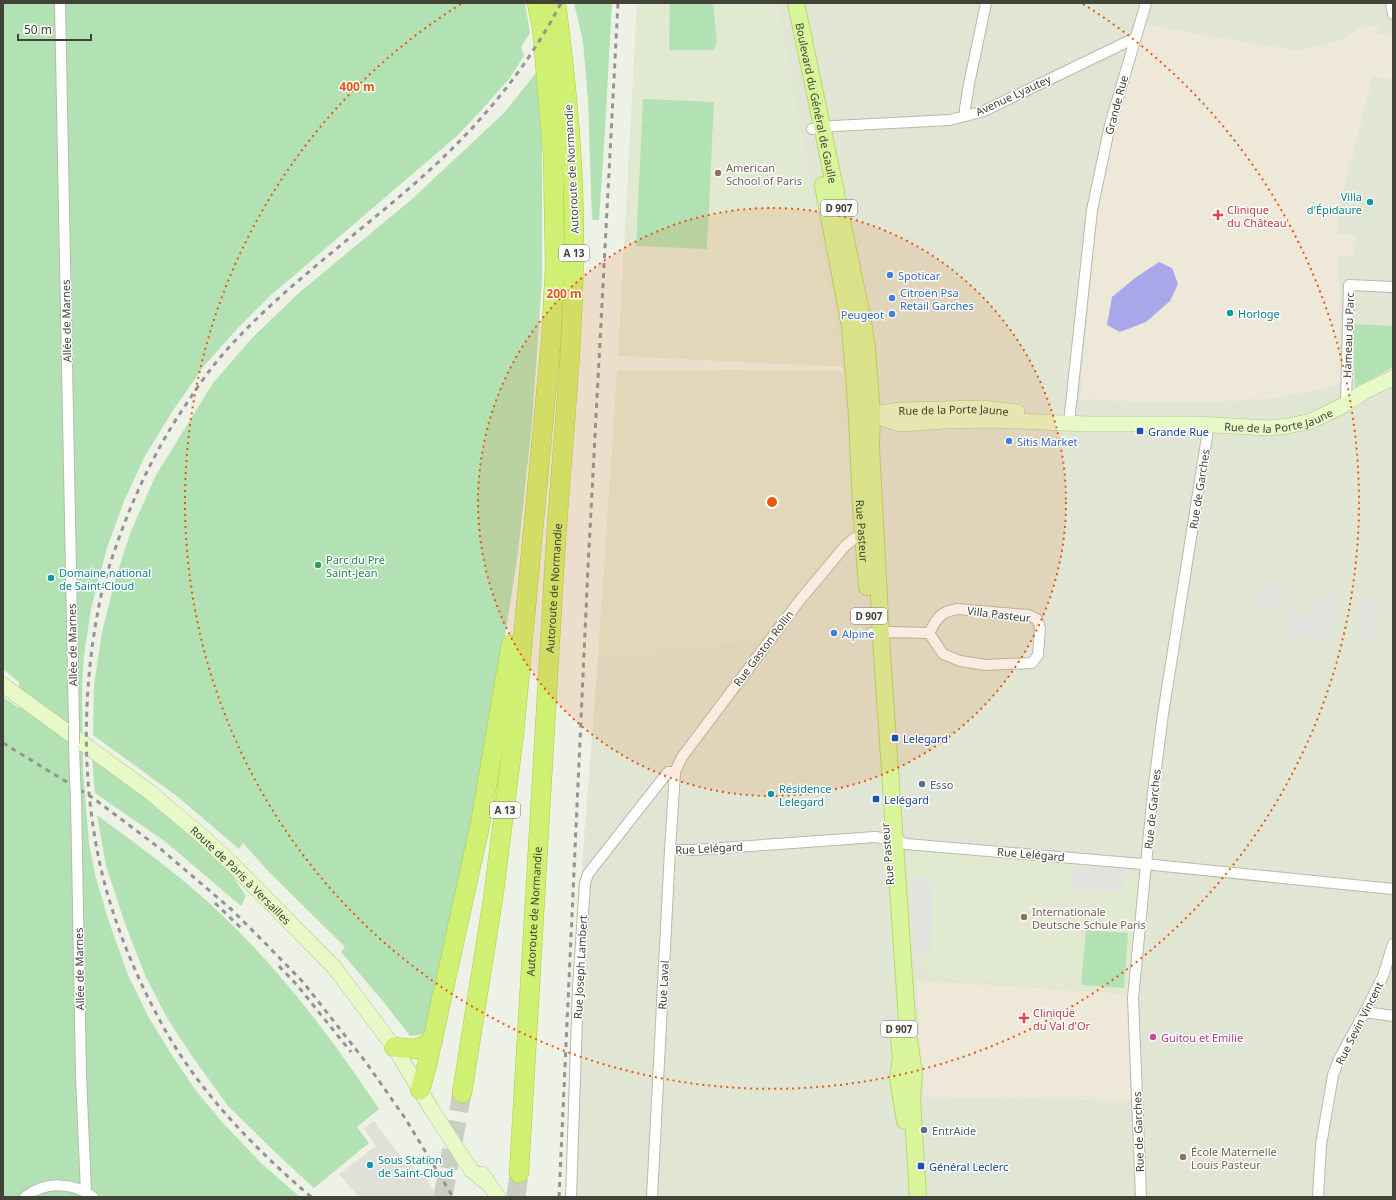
<svg xmlns="http://www.w3.org/2000/svg" width="1396" height="1200" viewBox="0 0 1396 1200" font-family="'Noto Sans',sans-serif">
  <style>
    .residential { fill: #e0e5d4 }
    .industrial { fill: #dfe0d8 }
    .education { fill: #e2e9d1 }
    .medical { fill: #ede8d7 }
    .green { fill: #b2e2b4 }
    .parking { fill: #e2e2de }
    .water { fill: #a7a7e9 }
    .lines { fill: none; stroke-linecap: round; stroke-linejoin: round }
    .highway-tunnel { stroke: #cbcec3; stroke-width: 19; stroke-dasharray: 19 10; stroke-linecap: butt }
    .street-casing { stroke: #b7bca9; stroke-width: 12 }
    .secondary-casing { stroke: #b4c493; stroke-width: 16 }
    .primary-casing { stroke: #b9d86d; stroke-width: 18 }
    .highway-casing { stroke: #afce43; stroke-width: 20 }
    .street { stroke: #fff; stroke-width: 10 }
    .secondary { stroke: #e8f9c8; stroke-width: 15 }
    .primary { stroke: #d9f59b; stroke-width: 16 }
    .highway { stroke: #cff072; stroke-width: 19 }
    .rail { stroke: #949494; stroke-width: 3; stroke-dasharray: 5 5; stroke-linecap: butt }
    .street-bridge-casing { stroke: #b7bca9; stroke-width: 12; stroke-linecap: butt }
    .street-bridge { stroke: #fff; stroke-width: 10 }
    .ring { fill: none; stroke: #e8590c; stroke-width: 2; stroke-dasharray: 2 4 }
    .education-dot { fill: #8d6e63; stroke: #fff; stroke-width: 1.5 }
    .culture-dot { fill: #0f9aa8; stroke: #fff; stroke-width: 1.5 }
    .health-dot { fill: #e0444e; stroke: #fff; stroke-width: 1.5 }
    .shop-dot { fill: #3f7fe0; stroke: #fff; stroke-width: 1.5 }
    .transit-dot { fill: #1a4fb4; stroke: #fff; stroke-width: 1.5 }
    .leisure-dot { fill: #2e9e5b; stroke: #fff; stroke-width: 1.5 }
    .service-dot { fill: #5c6f8a; stroke: #fff; stroke-width: 1.5 }
    .hotel-dot { fill: #d1479c; stroke: #fff; stroke-width: 1.5 }
    .labels { text-anchor: middle; dominant-baseline: central; stroke-width: 3; stroke-linejoin: round; paint-order: stroke }
    .shield { fill: #fff; stroke: #797b72; stroke-width: 1 }
    .shield-label { font-size: 10px; font-weight: bold; fill: #404336 }
    .street-label { font-size: 11px; fill: #404336; stroke: #fff }
    .education-label { font-size: 11px; fill: #785e54; stroke: #fff; text-anchor: start }
    .culture-label { font-size: 11px; fill: #0d838f; stroke: #fff; text-anchor: start }
    .health-label { font-size: 11px; fill: #be3a42; stroke: #fff; text-anchor: start }
    .shop-label { font-size: 11px; fill: #366cbe; stroke: #fff; text-anchor: start }
    .transit-label { font-size: 11px; fill: #164399; stroke: #fff; text-anchor: start }
    .leisure-label { font-size: 11px; fill: #27864d; stroke: #fff; text-anchor: start }
    .service-label { font-size: 11px; fill: #4e5e75; stroke: #fff; text-anchor: start }
    .hotel-label { font-size: 11px; fill: #b23c85; stroke: #fff; text-anchor: start }
    .centre { fill: #e8590c; stroke: #fff; stroke-width: 2 }
    .ring-label { font-size: 12px; text-anchor: middle; font-weight: bold; fill: #e8590c; stroke: #fff; stroke-width: 3; stroke-linejoin: round; paint-order: stroke }
  </style>
  <rect width="100%" height="100%" fill="#eef1e6"/>
  <path class="residential" d="M777,3H1393V1197H566L582,867L598,657L766,639L853,528L847,448L844,371L841,366L837,331Z"/>
  <path class="industrial" d="M374,1121L401,1157L425,1177L436,1194L434,1197H359L339,1174L376,1146L364,1128Z"/>
  <path class="education" d="M637,3H777L837,331L841,366H825L618,356Z
    M728,370L844,371L847,448L853,528L767,639L598,657L617,371Z
    M919,848L1133,869L1140,879L1128,993L932,979L915,955L908,860Z"/>
  <path class="medical" d="M1365,24L1378,28L1377,33L1393,37V80L1373,76L1339,211L1338,234L1357,235L1354,256H1339L1340,381L1339,384L1332,387L1268,399L1225,401H1126L1080,399L1096,220L1114,135L1139,45L1146,25L1299,51L1342,40Z
    M916,980L1129,994L1132,1101L923,1097Z"/>
  <path class="green" d="M3,3H525L530,33L521,47L524,56L509,79L486,105L457,136L270,296L237,329L204,366L172,412L145,456L124,501L107,548L91,609L84,655L82,687L83,770L89,843L95,874L109,922L128,975L149,1018L173,1057L197,1092L223,1123L262,1164L300,1197H3V697L19,708V682L3,669Z
    M574,3H612L605,131L599,220H592L588,101L583,42Z
    M670,3H713L717,43L713,50H669Z
    M536,73L542,142V280L532,422L518,553L505,636L460,892L426,1034L410,1036L382,1000L341,952L345,947L270,873L243,843L239,849L178,797L93,735L94,685L102,632L116,577L131,531L156,475L213,383L253,337L300,292L411,200L504,113Z
    M643,99L714,102L707,249L636,246Z
    M1353,324L1393,326V367L1355,388Z
    M92,759L169,815L226,866L246,896L241,906L167,843L95,793Z
    M97,815C140,847 184,878 223,916C283,973 333,1040 379,1109L357,1127L369,1143L314,1188L276,1153L228,1106L192,1056L167,1018L145,975L124,921L106,866Z
    M1086,930L1128,933L1124,988L1081,985Z"/>
  <path class="parking" d="M1261,583L1284,585L1282,608L1259,606Z
    M1316,596L1334,597L1331,639L1288,636L1289,615L1315,617Z
    M1364,597L1380,599L1375,643L1360,641Z
    M1073,866L1126,869L1124,892L1072,889Z
    M934,875L930,956L916,954L911,878Z"/>
  <path class="water" d="M1159,262L1172,268L1178,284L1170,301L1146,322L1120,332L1107,325L1112,297L1135,278Z"/>
  <g class="lines">
    <path class="highway-tunnel" d="M443,1197L462,1093
      M516,1197L519,1173"/>
    <g class="street-casing">
      <path id="street" d="M60,3L74,725
        M1391,3L1393,14
        M965,116V109L969,84L986,3
        M812,129L834,126L950,120L984,111L1135,38
        M1346,404L1349,285L1393,287
        M1069,423L1092,210L1110,125L1146,3
        M957,609L1028,615L1037,619L1040,628L1038,655L1032,663L986,665L960,661L943,654L929,633C937,618 940,612 957,609Z
        M871,633L890,632L929,633
        M74,743L75,778
        M76,798L81,1075L86,1192
        M670,850H694L875,837L895,840L906,844L1154,865L1393,889
        M1365,1012L1393,1016
        M25,1197C45,1181 73,1182 93,1197
        M571,1197L578,987L585,883L588,874L664,777L668,772H675
        M652,1197L670,850L675,772L682,757L800,600L846,545L855,538H864
        M1141,1197L1133,998L1153,792L1163,714L1209,424
        M1318,1197L1321,1145L1333,1075L1339,1059L1365,1012L1383,976L1393,944"/>
    </g>
    <g class="secondary-casing">
      <g id="secondary">
        <path id="s1" d="M874,414L900,410L982,408L1017,412"/>
        <path id="s2" d="M872,415L901,424L944,421L990,420L1088,424H1196L1269,428L1288,426L1311,421L1346,404L1365,391L1393,378"/>
        <path id="s3" d="M3,685L151,793L202,836L235,867L334,967L394,1047L432,1110L471,1170L487,1183"/>
        <path d="M482,1174L498,1197"/>
      </g>
    </g>
    <g class="primary-casing">
      <g id="primary">
        <path id="s4" d="M796,3L863,321L867,348L872,415L871,448L882,654L908,1035L914,1072L912,1100L918,1197"/>
        <path id="s5" d="M823,185L850,326L857,415L861,506L867,587"/>
        <path d="M899,1039L901,1058L898,1079L905,1121"/>
      </g>
    </g>
    <g class="highway-casing">
      <g id="highway">
        <path d="M394,1047L416,1049L433,1041"/>
        <path d="M420,1090L427,1065L480,825L511,645"/>
        <path d="M462,1093L493,899L514,734L551,340L555,266L553,156L542,28L537,3"/>
        <path id="s6" d="M519,1173C529,973 541,773 554,573C560,465 573,358 574,250C575,167 567,85 556,3"/>
      </g>
    </g>
    <use href="#street" class="street"/>
    <use href="#secondary" class="secondary"/>
    <use href="#primary" class="primary"/>
    <use href="#highway" class="highway"/>
    <path class="rail" d="M3,743L93,798L162,850L231,909L264,942L303,982L365,1061L405,1118L453,1197
      M215,903L241,928
      M279,966L297,985L351,1052
      M311,1197C251,1145 195,1088 158,1017C133,970 113,920 101,869C82,785 82,695 98,611C101,592 107,573 113,555C132,499 155,449 189,400C202,380 216,361 233,343C293,278 368,227 433,167C484,120 529,65 561,3
      M559,1197L588,567L618,3"/>
    <g class="street-bridge-casing">
      <path id="street-bridge" d="M74,725V743
        M75,778L76,798"/>
    </g>
    <use href="#street-bridge" class="street-bridge"/>
  </g>
  <circle cx="772" cy="502" r="294" fill="#e8590c" fill-opacity=".12"/>
  <g class="ring">
    <circle cx="772" cy="502" r="294"/>
    <path d="M1083 4A587 587 0 1 1 461 4"/>
  </g>
  <g class="education-dot">
    <circle cx="718" cy="173" r="4"/>
    <circle cx="1024" cy="917" r="4"/>
    <circle cx="1183" cy="1157" r="4"/>
  </g>
  <g class="culture-dot">
    <circle cx="1370" cy="202" r="4"/>
    <circle cx="1230" cy="313" r="4"/>
    <circle cx="51" cy="578" r="4"/>
    <circle cx="771" cy="794" r="4"/>
    <circle cx="370" cy="1165" r="4"/>
  </g>
  <g class="health-dot">
    <path d="M1216 209h4v4h4v4h-4v4h-4v-4h-4v-4h4z"/>
    <path d="M1022 1012h4v4h4v4h-4v4h-4v-4h-4v-4h4z"/>
  </g>
  <g class="shop-dot">
    <circle cx="890" cy="275" r="4"/>
    <circle cx="892" cy="298" r="4"/>
    <circle cx="892" cy="314" r="4"/>
    <circle cx="1009" cy="441" r="4"/>
    <circle cx="834" cy="633" r="4"/>
  </g>
  <g class="transit-dot">
    <rect x="1136" y="427" width="8" height="8" rx="2"/>
    <rect x="891" y="734" width="8" height="8" rx="2"/>
    <rect x="872" y="795" width="8" height="8" rx="2"/>
    <rect x="917" y="1162" width="8" height="8" rx="2"/>
  </g>
  <circle class="leisure-dot" cx="318" cy="565" r="4"/>
  <g class="service-dot">
    <circle cx="922" cy="784" r="4"/>
    <circle cx="924" cy="1130" r="4"/>
  </g>
  <circle class="hotel-dot" cx="1153" cy="1037" r="4"/>
  <g class="labels">
    <g class="shield">
      <rect x="821" y="200" width="36" height="16" rx="3"/>
      <rect x="559" y="245" width="30" height="16" rx="3"/>
      <rect x="851" y="608" width="36" height="16" rx="3"/>
      <rect x="490" y="802" width="30" height="16" rx="3"/>
      <rect x="881" y="1021" width="36" height="16" rx="3"/>
    </g>
    <g class="shield-label">
      <text x="839" y="208">D 907</text>
      <text x="574" y="253">A 13</text>
      <text x="869" y="616">D 907</text>
      <text x="505" y="810">A 13</text>
      <text x="899" y="1029">D 907</text>
    </g>
    <g class="street-label">
      <text transform="translate(1013 95) rotate(-25)">Avenue Lyautey</text>
      <text stroke="none"><textPath href="#s4" startOffset="102">Boulevard du Général de Gaulle</textPath></text>
      <text transform="translate(1116 105) rotate(-75)">Grande Rue</text>
      <text transform="translate(571 169) rotate(-93)">Autoroute de Normandie</text>
      <text transform="translate(66 321) rotate(-91)">Allée de Marnes</text>
      <text transform="translate(1348 335) rotate(-88)">Hameau du Parc</text>
      <text stroke="none"><textPath href="#s1" startOffset="80">Rue de la Porte Jaune</textPath></text>
      <text stroke="none"><textPath href="#s2" startOffset="409">Rue de la Porte Jaune</textPath></text>
      <text transform="translate(1199 489) rotate(-81)">Rue de Garches</text>
      <text stroke="none"><textPath href="#s5" startOffset="349">Rue Pasteur</textPath></text>
      <text stroke="none"><textPath href="#s6" startOffset="586">Autoroute de Normandie</textPath></text>
      <text transform="translate(999 614) rotate(7)">Villa Pasteur</text>
      <text transform="translate(72 645) rotate(-91)">Allée de Marnes</text>
      <text transform="translate(763 648) rotate(-53)">Rue Gaston Rollin</text>
      <text transform="translate(1152 809) rotate(-84)">Rue de Garches</text>
      <text transform="translate(709 848) rotate(-3)">Rue Lelégard</text>
      <text transform="translate(887 854) rotate(-95)">Rue Pasteur</text>
      <text transform="translate(1031 854) rotate(5)">Rue Lelégard</text>
      <text stroke="none"><textPath href="#s3" startOffset="305">Route de Paris à Versailles</textPath></text>
      <text stroke="none"><textPath href="#s6" startOffset="262">Autoroute de Normandie</textPath></text>
      <text transform="translate(580 967) rotate(-87)">Rue Joseph Lambert</text>
      <text transform="translate(79 969) rotate(-91)">Allée de Marnes</text>
      <text transform="translate(663 985) rotate(-87)">Rue Laval</text>
      <text transform="translate(1359 1023) rotate(-63)">Rue Sevin Vincent</text>
      <text transform="translate(1138 1132) rotate(-92)">Rue de Garches</text>
    </g>
    <g class="education-label">
      <text x="726" y="167">American<tspan x="726" dy="13">School of Paris</tspan></text>
      <text x="1032" y="911">Internationale<tspan x="1032" dy="13">Deutsche Schule Paris</tspan></text>
      <text x="1191" y="1151">École Maternelle<tspan x="1191" dy="13">Louis Pasteur</tspan></text>
    </g>
    <g class="culture-label">
      <text x="1362" y="196" text-anchor="end">Villa<tspan x="1362" dy="13">d'Épidaure</tspan></text>
      <text x="1238" y="313">Horloge</text>
      <text x="59" y="572">Domaine national<tspan x="59" dy="13">de Saint-Cloud</tspan></text>
      <text x="779" y="788">Résidence<tspan x="779" dy="13">Lelegard</tspan></text>
      <text x="378" y="1159">Sous Station<tspan x="378" dy="13">de Saint-Cloud</tspan></text>
    </g>
    <g class="health-label">
      <text x="1227" y="209">Clinique<tspan x="1227" dy="13">du Château</tspan></text>
      <text x="1033" y="1012">Clinique<tspan x="1033" dy="13">du Val d'Or</tspan></text>
    </g>
    <g class="shop-label">
      <text x="898" y="275">Spoticar</text>
      <text x="900" y="292">Citroën Psa<tspan x="900" dy="13">Retail Garches</tspan></text>
      <text x="884" y="314" text-anchor="end">Peugeot</text>
      <text x="1017" y="441">Sitis Market</text>
      <text x="842" y="633">Alpine</text>
    </g>
    <g class="transit-label">
      <text x="1148" y="431">Grande Rue</text>
      <text x="903" y="738">Lelegard</text>
      <text x="884" y="799">Lelégard</text>
      <text x="929" y="1166">Général Leclerc</text>
    </g>
    <g class="leisure-label">
      <text x="326" y="559">Parc du Pré<tspan x="326" dy="13">Saint-Jean</tspan></text>
    </g>
    <g class="service-label">
      <text x="930" y="784">Esso</text>
      <text x="932" y="1130">EntrAide</text>
    </g>
    <g class="hotel-label">
      <text x="1161" y="1037">Guitou et Emilie</text>
    </g>
  </g>
  <circle cx="772" cy="502" r="6" class="centre"/>
  <g class="ring-label">
    <text x="357" y="91">400 m</text>
    <text x="564" y="298">200 m</text>
  </g>
  <rect width="1396" height="1200" fill="none" stroke="#404336" stroke-width="8"/>
  <path d="M18 34v6h73v-6" fill="none" stroke="#404336" stroke-width="2"/>
  <text x="24" y="34" font-size="12" fill="#404336" stroke="#ffffff" stroke-width="3" paint-order="stroke">50 m</text>
</svg>
